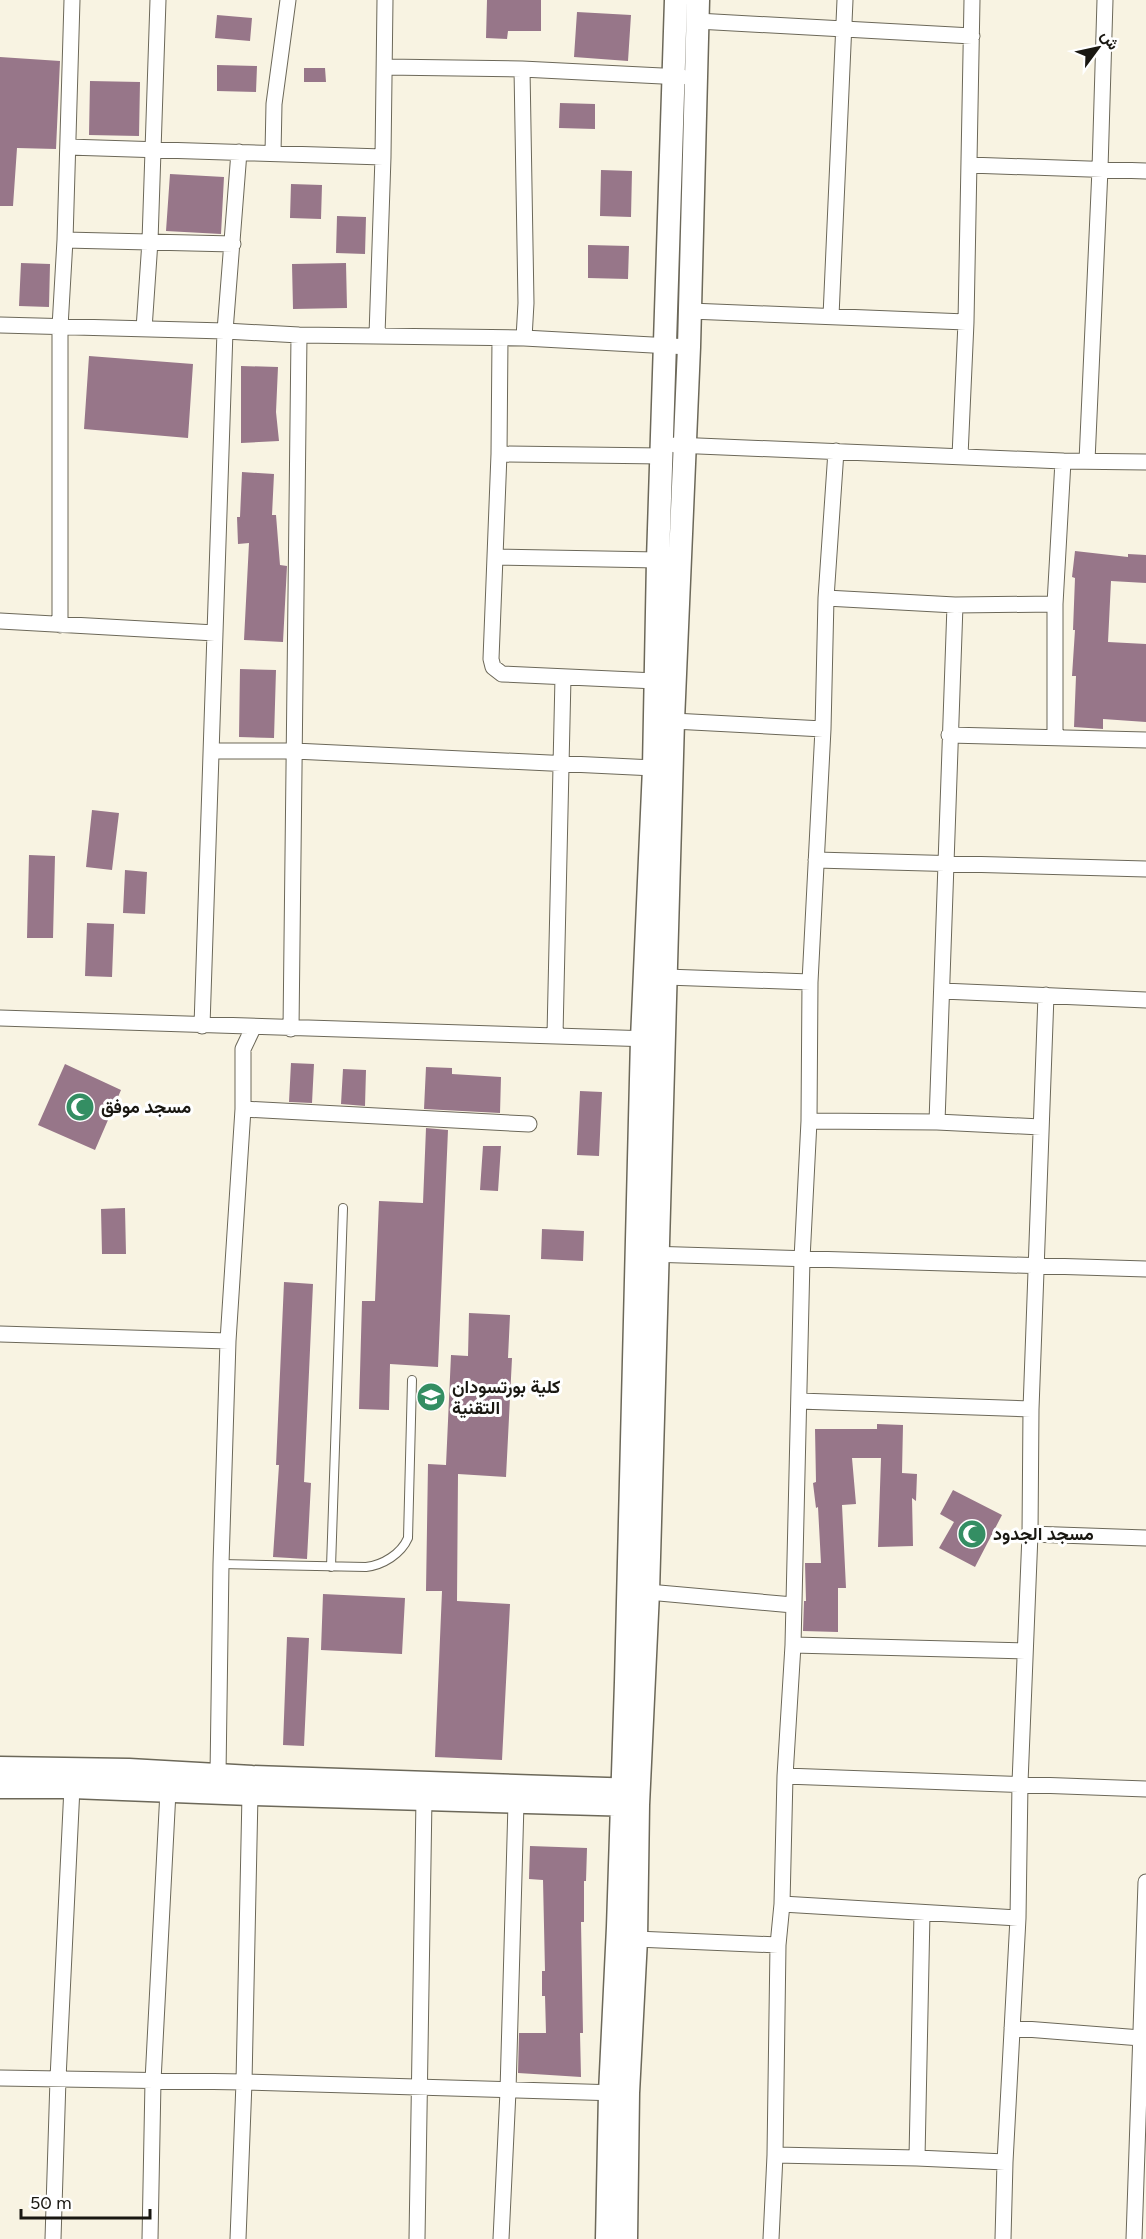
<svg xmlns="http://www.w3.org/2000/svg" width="1146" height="2239" viewBox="0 0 1146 2239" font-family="Figtree,Vazirmatn,sans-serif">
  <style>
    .building { fill: #977689 }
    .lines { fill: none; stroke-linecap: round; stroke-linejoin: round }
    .lane-casing { stroke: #6c6859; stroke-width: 10 }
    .street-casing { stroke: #6c6859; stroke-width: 17 }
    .secondary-casing { stroke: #6c6859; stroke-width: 25 }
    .lane { stroke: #fff; stroke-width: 8 }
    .street { stroke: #fff; stroke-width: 15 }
    .secondary { stroke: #fff; stroke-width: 22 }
    .labels { text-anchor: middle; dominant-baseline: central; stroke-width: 6; stroke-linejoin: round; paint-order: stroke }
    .poi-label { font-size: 18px; font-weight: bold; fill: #191711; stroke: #fff; text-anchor: start }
  </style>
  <rect width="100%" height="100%" fill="#f8f3e2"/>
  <path class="building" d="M487,0H541V31H508L507,39L486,38Z
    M577,12L631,15L628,61L574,57Z
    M217,15L252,18L250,41L215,38Z
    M0,57L60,61L56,149L17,148L13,206H0Z
    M217,65L257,66L256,92L217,91Z
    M304,68H325L326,82H304Z
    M90,81L140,82L139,136L89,135Z
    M560,103L595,104V129L559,128Z
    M601,170L632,171L631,217L600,216Z
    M170,174L224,177L221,234L166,231Z
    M291,184L322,185L321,219L290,218Z
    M337,216L366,217L365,254L336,253Z
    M588,245L629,246L628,279L588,278Z
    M21,263L50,264L49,307L19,306Z
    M346,263L347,308L293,309L292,264Z
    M89,356L193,364L188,438L84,429Z
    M241,366L278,367L276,412L279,441L241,443Z
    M242,472L274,474L272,515H276L280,565L287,566L283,642L244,640L249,543L238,544L237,517H240Z
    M1075,551L1128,557V554L1146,555V583L1111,581L1108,642L1146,644V722L1103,719V729L1074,727L1076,676H1072L1075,630H1073L1075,578L1072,577Z
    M240,669L276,670L274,738L239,737Z
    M92,810L119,813L112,870L86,867Z
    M29,855L55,856L53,938H27Z
    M125,870L147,872L145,914L123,913Z
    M87,923L114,924L112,977L85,976Z
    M291,1063L314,1064L312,1103L289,1102Z
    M65,1064L121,1090L95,1150L38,1125Z
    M426,1067L452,1068V1074L501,1077L500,1113L424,1109Z
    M343,1069L366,1070L365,1106L341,1104Z
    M580,1091L602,1092L599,1156L577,1155Z
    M426,1128L448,1130L438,1367L390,1364L389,1410L359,1409L362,1301H375L379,1201L423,1203Z
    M483,1146H501L498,1191L480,1190Z
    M125,1208L126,1254H102L101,1209Z
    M542,1229L584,1231L583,1261L541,1259Z
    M284,1282L313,1284L304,1482L311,1483L307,1559L273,1557L279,1465H276Z
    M469,1313L510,1315L508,1358H512L506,1477L458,1474L457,1601L510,1604L502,1760L435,1757L442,1591H426L428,1464L446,1465L451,1355L468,1356Z
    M877,1424L903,1425L902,1473L917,1474L916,1501L912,1498L913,1546L878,1547L881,1458H852L856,1504L842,1505L846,1588H838V1632L803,1631L804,1601H806L805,1563H821L818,1507L816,1508L813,1483L816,1482L815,1429H877Z
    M953,1490L1002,1515L975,1567L939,1548L954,1522L940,1514Z
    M323,1594L405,1598L402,1654L321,1650Z
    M287,1637L309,1638L304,1746L283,1745Z
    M530,1846L587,1848L586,1881H584V1922H581L583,2033H580L581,2077L518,2073L519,2033H546L545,1996H542V1971H545L543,1880L529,1879Z"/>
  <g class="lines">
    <g class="lane-casing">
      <path id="lane" d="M221,1564L366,1567C383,1565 401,1554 408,1538L412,1380
        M331,1567L343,1208"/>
    </g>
    <g class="street-casing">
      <path id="street" d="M697,21L972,36
        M385,67L522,69L682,77
        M522,69L526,303L524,338
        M68,147L383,157
        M273,153L274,104L288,0
        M969,165L1146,171
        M65,240L233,244
        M690,311L966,322
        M831,316L845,0
        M0,325L225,331L299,335L524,338L689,347
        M144,329L150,241L158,0
        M377,335L383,157L385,0
        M500,338L499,454L491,659L493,667L502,674L656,681
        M675,445L1063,461L1146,462
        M499,454L662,456
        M960,456L966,322L972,0
        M1087,461L1100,169L1105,0
        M496,557L658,560
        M826,598L955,605L1055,604
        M0,621L215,633
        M60,625V327L65,240L72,0
        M673,721L823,729
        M949,735L1146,740
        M1055,737V604L1063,461
        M212,751H294L654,768
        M816,860L1146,869
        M666,977L810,982
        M942,991L1146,1000
        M0,1018L651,1039
        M202,1026L225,331L239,152
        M291,1029L299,335
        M555,1035L563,677
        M243,1109L529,1124
        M809,1121L937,1122L1041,1127
        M937,1122L955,605
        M648,1254L1146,1269
        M0,1334L228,1341
        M799,1401L1031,1409
        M1030,1534L1146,1538
        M648,1592L793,1605
        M793,1645L1025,1651
        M218,1774L221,1564L228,1341L243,1109V1049L253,1028
        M785,1776L1146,1789
        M782,1904L1018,1918
        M636,1939L778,1945
        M1012,2028L1141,2038
        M0,2078L244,2082L618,2093
        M775,2155L917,2158L1005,2162
        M917,2158L922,1913
        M53,2239L58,2079L72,1787
        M150,2239L153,2081L168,1791
        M238,2239L244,2082L250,1794
        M417,2239L424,1798
        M501,2239L508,2091L516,1803
        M771,2239L775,2155L778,1945L782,1904L785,1776L793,1645L802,1259L809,1121L810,982L823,729L826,598L836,451
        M1003,2239L1005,2162L1018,1918L1020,1783L1030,1534L1031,1409L1046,995
        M1134,2239L1146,1882"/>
    </g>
    <g class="secondary-casing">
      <path id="secondary" d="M0,1768L129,1770L252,1777L637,1790
        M0,1787H72L250,1794L634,1805
        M607,2239L610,2093L618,1927L626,1682L642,1039L654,768L658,560L676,0
        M626,2239L628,2093L636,1939L638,1805L648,1592L673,721L689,347L698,0"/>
    </g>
    <use href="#lane" class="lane"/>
    <use href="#street" class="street"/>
    <use href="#secondary" class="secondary"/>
  </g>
  <defs>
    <g id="mosque-disc" transform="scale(1.5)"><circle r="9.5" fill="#348e63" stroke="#fff"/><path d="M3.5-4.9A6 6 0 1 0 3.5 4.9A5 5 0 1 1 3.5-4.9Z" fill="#fff"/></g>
    <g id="university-disc" transform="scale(1.5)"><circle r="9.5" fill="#348e63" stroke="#fff"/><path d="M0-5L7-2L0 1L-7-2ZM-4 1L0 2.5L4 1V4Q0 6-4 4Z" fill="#fff"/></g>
  </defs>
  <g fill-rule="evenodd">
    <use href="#mosque-disc" x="80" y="1107"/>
    <use href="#university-disc" x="431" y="1397"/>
    <use href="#mosque-disc" x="972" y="1534"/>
  </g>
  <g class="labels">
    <g class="poi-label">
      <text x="101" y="1107">مسجد موفق</text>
      <text x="452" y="1387">كلية بورتسودان<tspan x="452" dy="21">التقنية</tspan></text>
      <text x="993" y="1534">مسجد الجدود</text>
    </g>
  </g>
  <g transform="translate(1098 48) rotate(57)" stroke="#ffffff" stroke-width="4.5" paint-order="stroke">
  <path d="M0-4.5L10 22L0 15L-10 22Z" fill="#191711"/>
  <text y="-9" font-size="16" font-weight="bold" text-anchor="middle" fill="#191711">ش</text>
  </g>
  <path d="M21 2209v9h129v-9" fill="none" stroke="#191711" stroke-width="3"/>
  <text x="30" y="2209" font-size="18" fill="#191711" stroke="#ffffff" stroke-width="4.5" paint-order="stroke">50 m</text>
</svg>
